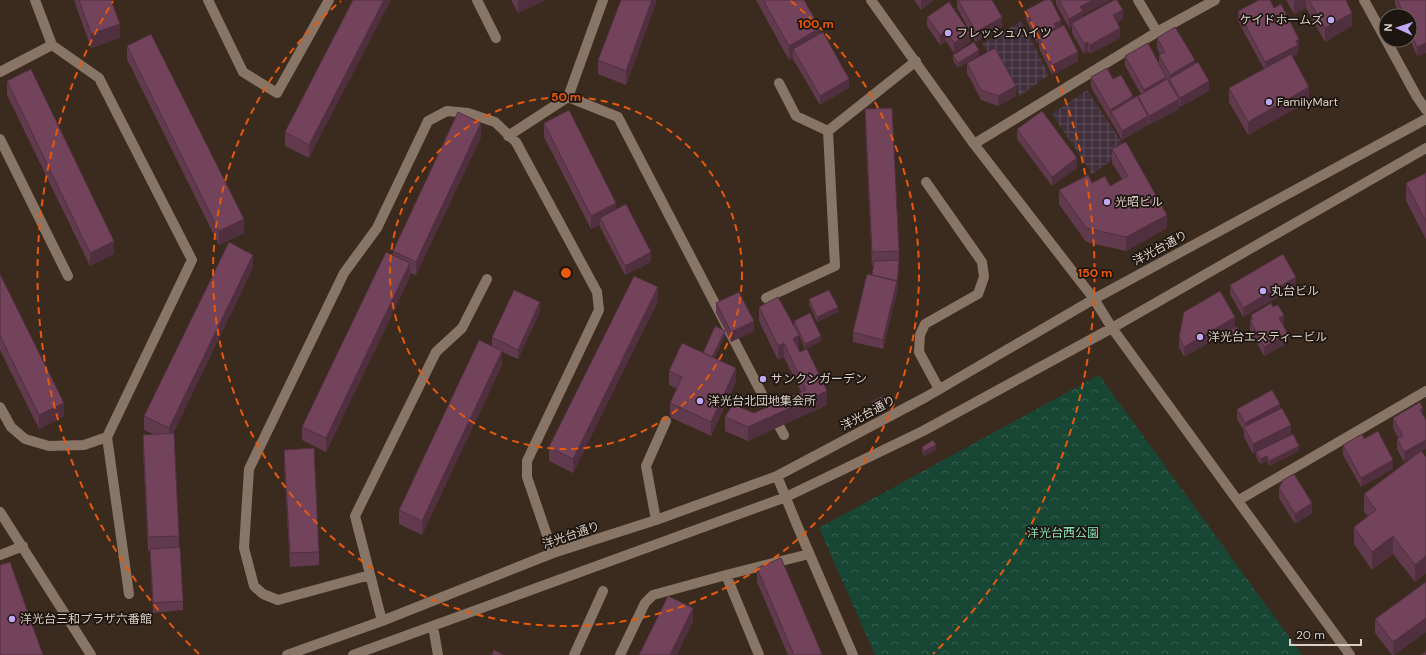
<svg xmlns="http://www.w3.org/2000/svg" width="1426" height="655" viewBox="0 0 1426 655" font-family="'DM Sans','Noto Sans JP',sans-serif">
  <style>
    .industrial { fill: url(#industrial-grid) }
    .park { fill: url(#park-crowns) }
    .lines { fill: none; stroke-linecap: round; stroke-linejoin: round }
    .minor { stroke: #887566; stroke-width: 10 }
    .wall { fill: #623a4d }
    .shaded-wall { fill: #502f3f }
    .building { fill: #72435a; stroke: #502f3f }
    .ring { fill: none; stroke: #e8590c; stroke-width: 2; stroke-dasharray: 7 5 }
    .poi-dot { fill: #c0a8f4; stroke: #1d150f; stroke-width: 1.5 }
    .labels { text-anchor: middle; dominant-baseline: central; stroke-width: 3.5; stroke-linejoin: round; paint-order: stroke }
    .poi-label { font-size: 12px; fill: #dacfc7; stroke: #1d150f; text-anchor: start }
    .street-label { font-size: 12px; fill: #dacfc7; stroke: #1d150f }
    .park-label { font-size: 12px; fill: #87dfb9; stroke: #1d150f }
    .centre { fill: #e8590c; stroke: #1d150f; stroke-width: 2 }
    .ring-label { font-size: 12px; text-anchor: middle; font-weight: bold; fill: #e8590c; stroke: #1d150f; stroke-width: 3.5; stroke-linejoin: round; paint-order: stroke }
  </style>
  <defs>
    <pattern id="industrial-grid" width="8" height="8" patternUnits="userSpaceOnUse"><rect width="8" height="8" fill="#41303c"/><path d="M0 4h8M4 0v8" fill="none" stroke="#5c4d57"/></pattern>
    <pattern id="park-crowns" width="20" height="18" patternUnits="userSpaceOnUse"><rect width="20" height="18" fill="#184634"/><path d="M2 6a3 3 0 1 1 6 0M12 15a3 3 0 1 1 6 0" fill="none" stroke="#396050"/></pattern>
  </defs>
  <rect width="100%" height="100%" fill="#3b2b1e"/>
  <path class="industrial" d="M1022,21L1049,75L1020,96L996,54L990,57L982,44Z
    M1087,90L1127,150L1092,174L1052,114Z"/>
  <path class="park" d="M1099,375L1302,655H875L819,528Z"/>
  <g class="lines">
    <path class="minor" d="M35,0L52,45L99,78L192,260L107,437L129,594
      M208,0L243,72L277,93L329,0
      M477,0L496,38
      M871,0L974,144L1094,299L1112,328L1350,655
      M1138,0L1157,32
      M1364,0L1386,40
      M1386,40L1417,97L1426,110
      M0,72L52,45
      M779,83L796,116L828,131
      M568,97L603,0
      M508,136L568,97L618,117L763,396
      M0,139L68,276
      M974,144L1157,32L1215,0
      M926,182L982,262L984,277L978,294L925,324L920,335L919,352L939,389
      M766,298L835,266L828,131L916,61
      M0,407L11,427L25,439L49,446L84,445L107,437
      M773,415L784,435
      M777,476L797,525L853,655
      M1239,500L1426,391
      M0,512L91,655
      M656,520L646,466L666,421
      M0,555L23,546
      M370,575L278,600L263,594L254,586L244,548L249,469L344,273L377,228L428,121L447,111L468,113L495,122L516,142L597,292L599,310L527,461V477L553,553
      M726,575L759,655
      M382,621L355,516L436,352L462,328L487,279
      M433,626L438,655
      M287,655L382,621L553,553L656,520L777,476L926,397L1094,299L1426,119
      M353,655L786,497L923,431L1112,328L1426,148
      M574,655L603,591
      M620,655L645,603L653,595L726,575L809,554"/>
  </g>
  <path class="wall" d="M74,0H111L120,38L91,48Z
    M353,0L309,158L285,146V132Z
    M511,0H545L518,13Z
    M657,0L626,85L598,74V60Z
    M756,0H804L820,34L849,88L820,105L793,59V58L789,60Z
    M914,0H934L921,10Z
    M957,0H992L1002,27L976,42L957,8Z
    M1056,0H1109V1L1083,15V17L1123,19L1117,23L1120,38L1090,54L1088,51L1084,54L1072,33V27L1069,28L1056,4Z
    M1286,0H1346L1352,26L1325,42L1306,8L1294,14Z
    M1395,0H1426V53L1417,56L1410,39V16H1400L1395,4Z
    M1274,8L1299,48L1298,49V54L1292,57L1309,101L1248,135L1229,102V88L1264,69L1238,21V11Z
    M1026,10L1061,26L1078,61L1052,75L1039,48V42L1037,43L1026,19Z
    M927,17L970,42L954,53L946,41L940,45L927,26Z
    M1157,38L1195,64L1209,91L1180,107L1179,105V109L1149,125L1148,123V125L1122,140L1111,121V119L1110,120L1091,87V77L1113,79L1133,98H1138V96L1141,94L1125,66V56L1159,63V55L1160,54L1157,48Z
    M127,46L244,233L219,245L127,59Z
    M953,55H979L958,68L953,60Z
    M967,63L1016,96L998,106L981,100L967,73Z
    M7,81L114,254L90,266L7,95Z
    M865,109L899,251V265L897,291L883,349L853,342V332L872,275L874,266H872L865,123Z
    M544,123L616,209L651,262L625,275L600,227V225L591,229L544,137Z
    M1017,129L1077,168L1052,186L1017,139Z
    M481,137L416,275L410,273V277L326,452L302,440V427L393,255V251Z
    M1112,149L1167,228L1126,251L1086,242L1059,204V190L1092,183L1110,186L1122,179L1112,163Z
    M1426,173V239L1406,201V183Z
    M253,268L173,433L179,536V547L183,601V610L153,613L150,551H148L143,449V435L153,434L144,430V416Z
    M0,274L64,416L39,429L0,350Z
    M1230,285L1296,287L1243,317L1230,294Z
    M809,299L838,312L817,322L809,304Z
    M658,301L573,473L549,461V447Z
    M716,303L754,331L731,342L716,313Z
    M759,307L798,335L794,326V321L821,341L805,349L799,335V349L827,405L748,441L725,431V417L754,413L801,392L784,357L778,360L759,321Z
    M540,312L518,359L502,352V365L422,535L399,524V510L492,346V337Z
    M1251,315L1284,325H1283L1288,343L1264,356L1250,330Z
    M1235,327L1240,338L1228,344L1225,338V333L1184,357L1179,347V337Z
    M725,336L714,358L736,382L711,436L670,417V403L677,389L669,385V371L703,353Z
    M871,402L885,406L873,412L871,407Z
    M1237,409H1280L1291,435L1299,451L1269,466L1267,461L1260,464L1256,457V453L1253,454L1244,437V431L1237,419Z
    M1393,418L1422,452L1426,457V573L1415,582L1393,554L1372,570L1354,544V527L1368,516L1364,512V494L1415,456L1404,462L1397,449V439H1399L1393,428Z
    M1364,439L1393,469L1361,487L1343,455V445Z
    M922,447L936,450L924,456L922,451Z
    M284,450L319,552V565L290,567L284,464Z
    M1279,488L1312,513L1295,524L1279,498Z
    M757,568L822,655H788L757,582Z
    M1426,582V632L1394,655H1392L1375,633V619Z"/>
  <path class="shaded-wall" d="M384,0H391L309,158V145Z
    M518,0H545L518,13Z
    M652,0H657L626,85V71Z
    M921,0H934L921,10Z
    M1093,0H1109V1L1083,15V21L1072,23V27L1069,28V19L1080,7Z
    M1294,0H1306V8L1294,14Z
    M1123,10V19L1113,25V15Z
    M1352,13V26L1325,42V28Z
    M1002,17V27L976,42V32Z
    M1061,20V30L1049,40V31L1054,24Z
    M120,24V38L91,48V34Z
    M1047,27V37L1039,38V42L1037,43V33Z
    M820,28V42L793,49V58L789,60V46Z
    M1120,28V38L1090,54V45Z
    M946,31V41L940,45V35Z
    M970,33V42L954,53V43Z
    M1299,39V48L1298,49V54L1265,72V62Z
    M1088,42V51L1084,54V44Z
    M1426,43V53L1417,56V47Z
    M979,50V55L958,68V63Z
    M1078,52V61L1052,75V65Z
    M1195,60V70L1170,80V75Z
    M1166,77V86L1144,99V90Z
    M849,79V88L820,105V96Z
    M1209,81V91L1180,107V98Z
    M1016,86V96L998,106V96Z
    M1309,87V101L1248,135V122Z
    M1133,96V106L1111,112V119L1110,120V110Z
    M1179,99V109L1149,125V116Z
    M1148,116V125L1122,140V131Z
    M481,123V137L416,275V262Z
    M1077,158V168L1052,186V177Z
    M616,203V217L600,218V225L591,229V216Z
    M1167,215V228L1126,251V237Z
    M244,219V233L219,245V231Z
    M114,241V254L90,266V253Z
    M651,252V262L625,275V266Z
    M253,255V268L169,442V428Z
    M899,260L897,291L883,349V340Z
    M410,263V277L326,452V438Z
    M1296,277V287L1243,317V308Z
    M658,287V301L573,473V459Z
    M540,302V312L518,359V350Z
    M838,307V312L817,322V317Z
    M1284,315V325L1279,327V318Z
    M1235,317V327L1184,357V347Z
    M754,321V331L731,342V332Z
    M725,331V336L710,367V362Z
    M1240,333V338L1228,344V339Z
    M1288,334V343L1264,356V347Z
    M799,335V349L793,339Z
    M821,336V341L805,349V344Z
    M784,343V357L778,360V346Z
    M502,351V365L422,535V521Z
    M736,368V382L711,436V422Z
    M827,391V405L748,441V427Z
    M885,401V406L873,412V407Z
    M64,403V416L39,429V415Z
    M1280,404V413L1245,429V423Z
    M1423,408V417L1420,410Z
    M1291,425V435L1253,454V444Z
    M1426,440V449L1404,462V452Z
    M936,445V450L924,456V451Z
    M1299,446V451L1269,466V461Z
    M1267,456V461L1260,464V459Z
    M1393,460V469L1361,487V478Z
    M1312,503V513L1295,524V514Z
    M1393,536V554L1372,570V552Z
    M1426,556V573L1415,582V565Z
    M693,608V622L677,655H670Z
    M1426,618V632L1394,655H1393V642Z"/>
  <path class="building" d="M79,0H111L120,24L91,34Z
    M353,0H384L309,145L285,132Z
    M621,0H652L626,71L598,60Z
    M763,0H804L820,28L789,46Z
    M958,0H992L1002,17L976,32Z
    M1045,0H1051L1061,20L1054,24L1056,27L1049,31L1047,27L1037,33L1026,10Z
    M1059,0H1093L1080,7L1083,11L1069,19Z
    M1114,0H1117L1123,10L1113,15L1120,28L1090,45L1088,42L1084,44L1072,23Z
    M1259,0H1270L1274,8L1281,4L1299,39L1296,41L1298,45L1265,62L1238,11Z
    M1309,0H1346L1352,13L1325,28Z
    M1398,0H1426V43L1417,47L1410,30V16H1404Z
    M949,2L970,33L954,43L946,31L940,35L927,17Z
    M1064,25L1078,52L1052,65L1039,38Z
    M1175,27L1195,60L1170,75L1159,55L1165,52L1157,38Z
    M823,32L849,79L820,96L793,49Z
    M151,34L244,219L219,231L127,46Z
    M974,42L979,50L958,63L953,55Z
    M1148,43L1166,77L1144,90L1125,56Z
    M995,48L1016,86L998,96L981,90L967,63Z
    M1291,54L1309,87L1248,122L1229,88Z
    M1198,62L1209,81L1180,98L1169,79Z
    M1107,68L1113,79L1121,75L1133,96L1110,110L1091,77Z
    M31,69L114,241L90,253L7,81Z
    M1167,79L1179,99L1149,116L1138,96Z
    M1137,96L1148,116L1122,131L1111,112Z
    M892,108L899,251L872,252L865,109Z
    M569,110L616,203L591,216L544,123Z
    M1042,111L1077,158L1052,177L1017,129Z
    M458,112L481,123L416,262L393,251Z
    M1126,142L1167,215L1126,237L1086,228L1059,190L1088,175L1092,183L1105,176L1110,186L1128,176L1112,149Z
    M1426,173V222L1406,183Z
    M626,204L651,252L625,266L600,218Z
    M229,242L253,255L169,428L144,416Z
    M386,252L410,263L326,438L302,427Z
    M1283,254L1296,277L1243,308L1230,285Z
    M899,260L897,286V281L872,275L874,261Z
    M0,274L64,403L39,415L0,336Z
    M867,274L897,281L883,340L853,332Z
    M634,276L658,287L573,459L549,447Z
    M514,290L540,302L518,350L492,337Z
    M829,290L838,307L817,317L809,299Z
    M1220,291L1235,317L1184,347L1179,337L1184,312Z
    M739,292L754,321L731,332L716,303Z
    M778,297L799,335L793,339L800,352L807,349L827,391L748,427L725,417L733,404L754,413L806,390L784,343L778,346L759,307Z
    M1271,303L1273,307L1278,305L1284,315L1279,318L1288,334L1264,347L1250,320L1253,319L1251,315Z
    M810,313L821,336L805,344L794,321Z
    M715,326L725,331L712,357L703,353Z
    M1237,327L1240,333L1228,339L1225,333Z
    M479,340L502,351L422,521L399,510Z
    M682,343L736,368L711,422L670,403L682,377L669,371Z
    M1272,390L1280,404L1245,423L1237,409Z
    M883,396L885,401L873,407L871,402Z
    M1420,402L1423,408L1420,410L1426,420V440L1404,452L1397,439L1403,436L1393,418Z
    M1282,408L1291,425L1253,444L1244,427Z
    M1378,431L1393,460L1361,478L1343,445L1362,434L1364,439Z
    M174,433L179,536L148,537L143,435Z
    M1293,434L1299,446L1269,461L1267,456L1260,459L1256,452Z
    M933,440L936,445L924,451L922,447Z
    M314,448L319,552L290,553L284,450Z
    M1421,451L1426,457V556L1415,565L1393,536L1372,552L1354,527L1376,510L1364,494Z
    M1294,474L1312,503L1295,514L1279,488L1283,480Z
    M180,547L183,601L153,603L150,549Z
    M781,558L822,654L818,655H794L757,568Z
    M10,562L43,655H0V565Z
    M1426,582V618L1393,642L1375,619Z
    M668,596L693,608L670,655H639Z
    M494,650L504,655H492Z
    M1426,652V655H1421Z"/>
  <g class="ring">
    <circle cx="566" cy="273" r="176"/>
    <path d="M791 1A353 353 0 1 1 341 1"/>
    <path d="M199 654A529 529 0 0 1 113 1M1019 1A529 529 0 0 1 933 654"/>
  </g>
  <g class="poi-dot">
    <circle cx="1331" cy="20" r="4"/>
    <circle cx="948" cy="33" r="4"/>
    <circle cx="1269" cy="102" r="4"/>
    <circle cx="1107" cy="202" r="4"/>
    <circle cx="1263" cy="291" r="4"/>
    <circle cx="1200" cy="337" r="4"/>
    <circle cx="763" cy="379" r="4"/>
    <circle cx="700" cy="401" r="4"/>
    <circle cx="12" cy="619" r="4"/>
  </g>
  <g class="labels">
    <g class="poi-label">
      <text x="1323" y="20" text-anchor="end">ケイドホームズ</text>
      <text x="956" y="33">フレッシュハイツ</text>
      <text x="1277" y="102">FamilyMart</text>
      <text x="1115" y="202">光昭ビル</text>
      <text x="1271" y="291">丸台ビル</text>
      <text x="1208" y="337">洋光台エスティービル</text>
      <text x="771" y="379">サンクンガーデン</text>
      <text x="708" y="401">洋光台北団地集会所</text>
      <text x="20" y="619">洋光台三和プラザ六番館</text>
    </g>
    <g class="street-label">
      <text transform="translate(1160 248) rotate(-28)">洋光台通り</text>
      <text transform="translate(868 413) rotate(-28)">洋光台通り</text>
      <text transform="translate(571 535) rotate(-19)">洋光台通り</text>
    </g>
    <g class="park-label">
      <text x="1063" y="533">洋光台西公園</text>
    </g>
  </g>
  <circle cx="566" cy="273" r="6" class="centre"/>
  <g class="ring-label">
    <text x="816" y="28">100 m</text>
    <text x="566" y="101">50 m</text>
    <text x="1095" y="277">150 m</text>
  </g>
  <g transform="translate(1398 28) rotate(273)"><circle r="19" fill="#1d150f" stroke="#695f59"/>
  <path d="M0-3L7 15L0 10L-7 15Z" fill="#c0a8f4"/>
  <text y="-6" font-size="11" font-weight="bold" text-anchor="middle" fill="#dacfc7">N</text>
  </g>
  <path d="M1290 639v6h71v-6" fill="none" stroke="#dacfc7" stroke-width="2"/>
  <text x="1296" y="639" font-size="12" fill="#dacfc7" stroke="#1d150f" stroke-width="3" paint-order="stroke">20 m</text>
</svg>
